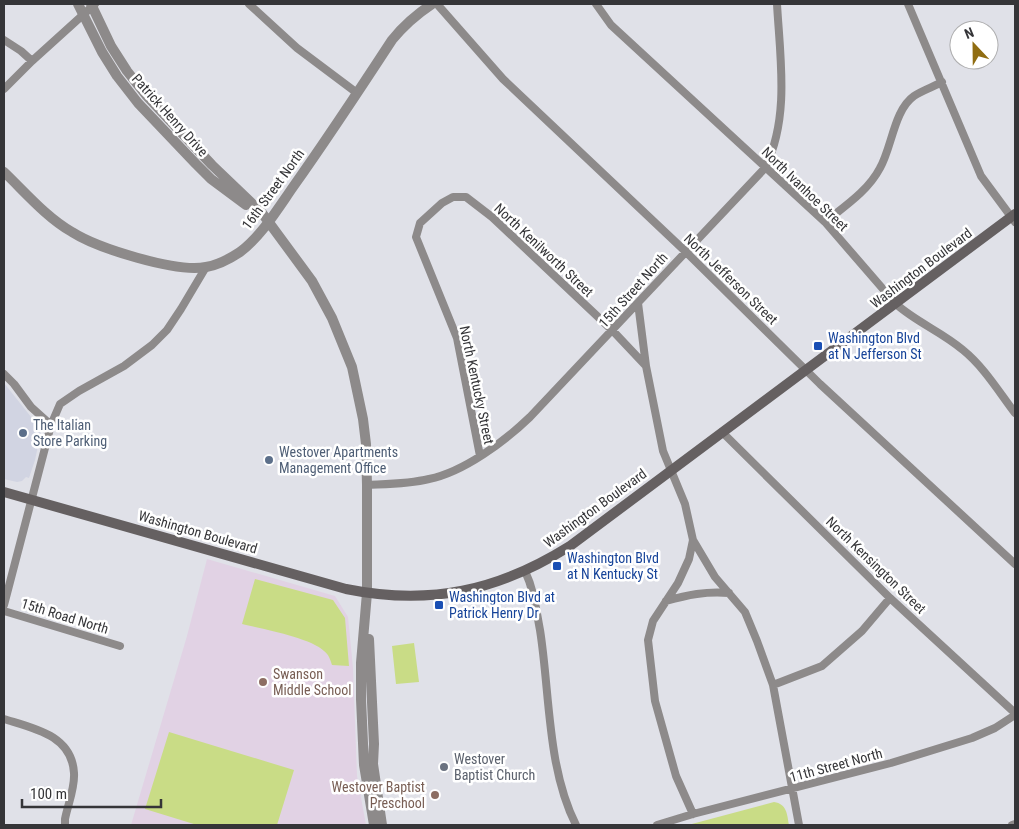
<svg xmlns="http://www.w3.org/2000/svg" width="1019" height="829" viewBox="0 0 1019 829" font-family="'Roboto Condensed',sans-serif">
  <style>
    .built { fill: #d1d4e2 }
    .education { fill: #e1d2e4 }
    .green { fill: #c9dc86 }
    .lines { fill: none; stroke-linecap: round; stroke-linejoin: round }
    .minor { stroke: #8d8a8a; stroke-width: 8 }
    .tertiary { stroke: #8d8a8a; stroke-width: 10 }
    .secondary { stroke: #656061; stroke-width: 10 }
    .transit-dot { fill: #1a4fb4; stroke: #fff; stroke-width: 2 }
    .service-dot { fill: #5c6f8a; stroke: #fff; stroke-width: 2 }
    .education-dot { fill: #8d6e63; stroke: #fff; stroke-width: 2 }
    .worship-dot { fill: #6b7280; stroke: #fff; stroke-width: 2 }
    .labels { text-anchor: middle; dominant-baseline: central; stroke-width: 5; stroke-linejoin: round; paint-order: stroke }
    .street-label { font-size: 14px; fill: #353538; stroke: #fff }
    .transit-label { font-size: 14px; fill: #164399; stroke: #fff; text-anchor: start }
    .service-label { font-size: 14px; fill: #4e5e75; stroke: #fff; text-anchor: start }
    .education-label { font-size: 14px; fill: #785e54; stroke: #fff; text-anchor: start }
    .worship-label { font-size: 14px; fill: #5b616d; stroke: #fff; text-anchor: start }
  </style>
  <rect width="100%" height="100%" fill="#e0e1e8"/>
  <path class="built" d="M4,383L39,427L41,432L35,460L29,478L26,477L22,481L17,482L4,479Z"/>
  <path class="education" d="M207,559L335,596L348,617L353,668L357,776L366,825H131L187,636Z"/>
  <path class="green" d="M255,579L333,600L345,618L349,666L332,665C330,659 329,655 324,651C311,638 262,629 242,624Z
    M414,643L419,682L396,684L392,646Z
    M169,732L294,770L277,825H197L145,809Z
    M774,802C787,804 787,814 789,825H688Z"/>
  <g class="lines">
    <path class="minor" d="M249,4L297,48L357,93
      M437,4L503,79L685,251L820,384L1015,564
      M596,4L611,25L825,222L896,304C916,322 942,332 963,350C984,367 999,392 1015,413
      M908,4L981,176L1015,222
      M4,40L21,51L32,61
      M4,89L32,61L95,4
      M825,222C845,206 868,191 880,168C892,147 894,110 914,96C923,90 933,87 942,82
      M638,303L646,366
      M4,374L14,384L31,407L51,425L4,605
      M51,425L60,404L79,391L124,366L152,345L167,330L181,309L206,267
      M722,432L890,598L1015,713
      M480,456L457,338L416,237L420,223L442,203L453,197H466L492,217L613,331L646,366L663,451L685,504L693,540L689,559L678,583L653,621L648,640L655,701L676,776L693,814
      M367,485C388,484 409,484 429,479C464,472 505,441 530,417L765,168C790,118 780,57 777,4
      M693,540L715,577L745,612L757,641L773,685L799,825
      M525,571C534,590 536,609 540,630C550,693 547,768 576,825
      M666,601C687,595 706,591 729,593
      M4,611L120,646
      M773,685L822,666L862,631L890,598
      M4,719C33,728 72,735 74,773C75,788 68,804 65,819V825
      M657,825L693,814L891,763L972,738L995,728L1015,715
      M1012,825L1015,824"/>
    <path class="tertiary" d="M78,4L102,52L117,76L138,103L196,164L211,179L246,205
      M91,4L111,46L127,71L146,95L212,165L262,213L301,266L312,281L332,318L352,367L363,419L366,444L367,485V593L361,663V699L364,765L374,825
      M4,172C25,192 46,217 72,232C97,248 176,273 206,267C217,265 231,258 240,252C262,235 277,210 293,187C327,139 360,89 392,40C404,25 417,14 432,4
      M369,639L374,744L373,764L382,825"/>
    <path class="secondary" d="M4,492L346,589C430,606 498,591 570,546L1015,214"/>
  </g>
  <g class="transit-dot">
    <rect x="813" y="341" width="10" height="10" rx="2.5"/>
    <rect x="552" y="561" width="10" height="10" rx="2.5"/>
    <rect x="434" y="600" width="10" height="10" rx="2.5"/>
  </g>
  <g class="service-dot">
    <circle cx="23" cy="433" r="5"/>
    <circle cx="269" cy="460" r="5"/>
  </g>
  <g class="education-dot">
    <circle cx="263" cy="682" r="5"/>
    <circle cx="435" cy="795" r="5"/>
  </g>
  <circle class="worship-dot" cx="444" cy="767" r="5"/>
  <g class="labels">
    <g class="street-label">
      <text transform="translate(170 115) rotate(48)">Patrick Henry Drive</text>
      <text transform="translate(273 189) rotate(-54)">16th Street North</text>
      <text transform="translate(805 189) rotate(44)">North Ivanhoe Street</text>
      <text transform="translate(544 250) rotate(43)">North Kenilworth Street</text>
      <text transform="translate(921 268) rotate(-37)">Washington Boulevard</text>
      <text transform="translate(731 279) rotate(44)">North Jefferson Street</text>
      <text transform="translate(633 290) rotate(-48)">15th Street North</text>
      <text transform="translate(477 385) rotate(78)">North Kentucky Street</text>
      <text transform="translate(595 508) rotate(-36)">Washington Boulevard</text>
      <text transform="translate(198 532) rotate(16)">Washington Boulevard</text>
      <text transform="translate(876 565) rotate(44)">North Kensington Street</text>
      <text transform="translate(65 616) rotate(17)">15th Road North</text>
      <text transform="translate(836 765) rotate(-15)">11th Street North</text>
    </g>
    <g class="transit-label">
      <text x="828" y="338">Washington Blvd<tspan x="828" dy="16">at N Jefferson St</tspan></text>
      <text x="567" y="558">Washington Blvd<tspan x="567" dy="16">at N Kentucky St</tspan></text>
      <text x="449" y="597">Washington Blvd at<tspan x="449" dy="16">Patrick Henry Dr</tspan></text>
    </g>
    <g class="service-label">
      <text x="33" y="425">The Italian<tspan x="33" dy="16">Store Parking</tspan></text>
      <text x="279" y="452">Westover Apartments<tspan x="279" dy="16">Management Office</tspan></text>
    </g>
    <g class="education-label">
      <text x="273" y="674">Swanson<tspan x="273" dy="16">Middle School</tspan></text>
      <text x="425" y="787" text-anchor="end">Westover Baptist<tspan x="425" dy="16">Preschool</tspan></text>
    </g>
    <g class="worship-label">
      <text x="454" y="759">Westover<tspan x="454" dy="16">Baptist Church</tspan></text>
    </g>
  </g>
  <rect width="1019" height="829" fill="none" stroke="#353538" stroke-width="10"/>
  <g transform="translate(974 45) rotate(338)"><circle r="24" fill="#ffffff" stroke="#aeaeaf"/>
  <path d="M0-4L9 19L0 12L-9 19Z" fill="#906d12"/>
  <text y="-8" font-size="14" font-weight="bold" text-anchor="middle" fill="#353538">N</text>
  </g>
  <path d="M22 799v8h139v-8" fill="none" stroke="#353538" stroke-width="2.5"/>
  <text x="30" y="799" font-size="15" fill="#353538" stroke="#ffffff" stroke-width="4" paint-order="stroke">100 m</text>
</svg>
